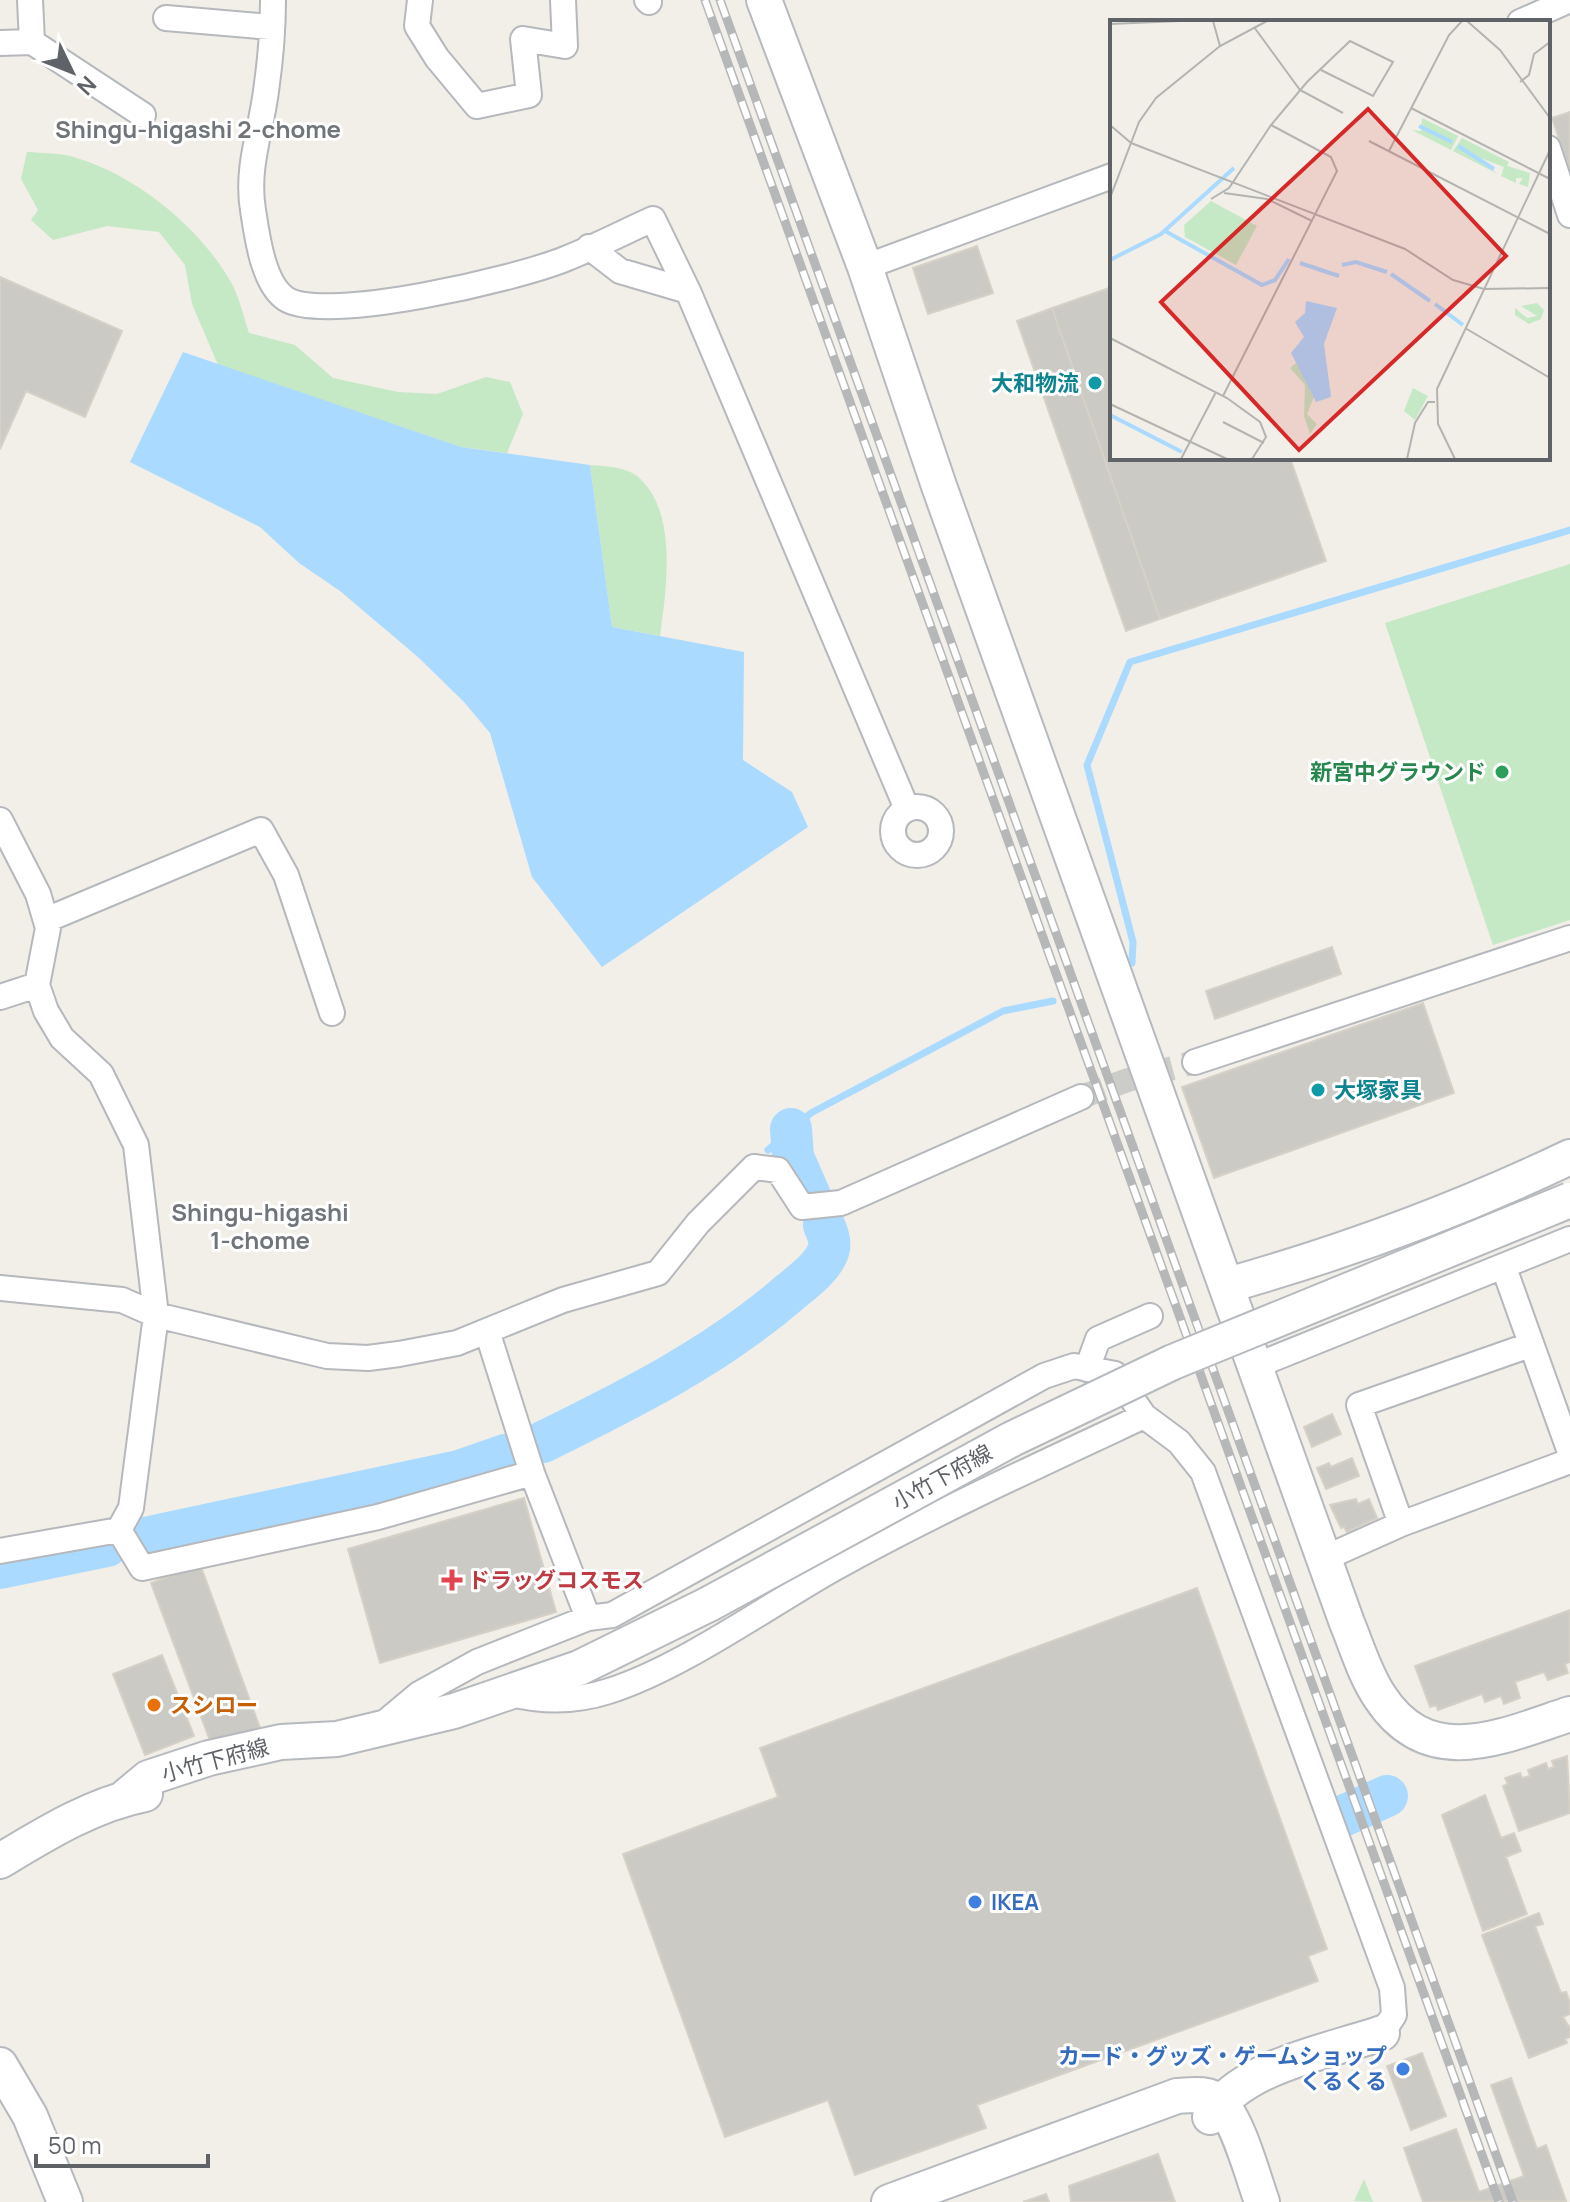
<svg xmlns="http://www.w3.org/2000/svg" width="1570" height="2202" viewBox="0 0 1570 2202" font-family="Manrope,'Noto Sans JP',sans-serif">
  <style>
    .green { fill: #c5e8c5 }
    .water { fill: #aadaff }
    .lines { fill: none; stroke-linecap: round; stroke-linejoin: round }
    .stream { stroke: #aadaff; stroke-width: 7 }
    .river { stroke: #aadaff; stroke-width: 42 }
    .building { fill: #cccac5; stroke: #d6d1c6; stroke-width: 2 }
    .street-tunnel { stroke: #ccccc8; stroke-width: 24; stroke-dasharray: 24 12; stroke-linecap: butt }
    .street-casing { stroke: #b5b8bc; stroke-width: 28 }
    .secondary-casing { stroke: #b6babf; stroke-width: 38 }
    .street { stroke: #fff; stroke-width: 24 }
    .secondary { stroke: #fff; stroke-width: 34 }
    .rail-casing { stroke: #b6b7b8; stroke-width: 9 }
    .rail { stroke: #fff; stroke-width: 6; stroke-dasharray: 18; stroke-linecap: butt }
    .secondary-bridge-casing { stroke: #b6babf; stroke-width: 38; stroke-linecap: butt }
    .secondary-bridge { stroke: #fff; stroke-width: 34 }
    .culture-dot { fill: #0f9aa8; stroke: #fff; stroke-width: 3 }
    .leisure-dot { fill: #2e9e5b; stroke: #fff; stroke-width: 3 }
    .health-dot { fill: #e0444e; stroke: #fff; stroke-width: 3 }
    .food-dot { fill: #e8710a; stroke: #fff; stroke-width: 3 }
    .shop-dot { fill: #3f7fe0; stroke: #fff; stroke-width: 3 }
    .labels { text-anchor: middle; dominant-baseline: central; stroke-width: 6; stroke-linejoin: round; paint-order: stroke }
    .culture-label { font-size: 22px; font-weight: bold; fill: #0d838f; stroke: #fff; text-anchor: end }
    .leisure-label { font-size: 22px; font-weight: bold; fill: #27864d; stroke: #fff; text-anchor: end }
    .street-label { font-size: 22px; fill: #5f6368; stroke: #fff }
    .health-label { font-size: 22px; font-weight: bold; fill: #be3a42; stroke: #fff; text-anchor: start }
    .food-label { font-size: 22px; font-weight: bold; fill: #c56008; stroke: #fff; text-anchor: start }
    .shop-label { font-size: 22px; font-weight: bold; fill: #366cbe; stroke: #fff; text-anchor: start }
    .neighbourhood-label { font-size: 24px; font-weight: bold; fill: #70757a; stroke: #fff }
    .inset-river { fill: none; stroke: #aadaff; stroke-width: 4 }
    .inset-road { fill: none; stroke: #b3b3b1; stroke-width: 2 }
    .view { fill: #d62828; fill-opacity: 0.15; stroke: #d62828; stroke-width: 4 }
    .inset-edge { fill: none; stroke: #5f6368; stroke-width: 4 }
  </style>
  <rect width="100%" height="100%" fill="#f1efe8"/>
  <path class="green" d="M27,152C41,153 57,153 70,156C134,173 202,228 233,286C240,300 244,318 249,333L295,345L333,378L398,392L437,394L486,377L510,382L523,414L507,453L461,447L218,365L192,304L185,265L159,232L107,226L53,240L31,220L38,210L21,179Z
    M590,465C604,466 626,467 637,476C679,511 666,590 660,636L612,627Z
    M1570,564V920L1493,945L1385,623Z
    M1364,2179L1373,2202L1354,2201Z"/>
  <path class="water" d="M183,352L461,447L590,465L612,627L744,652L743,760L792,792L808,827L602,967L532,877L490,733L464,702L418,657L340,591L299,563L260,527L130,462Z"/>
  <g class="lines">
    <path class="stream" d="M1132,963L1133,942L1087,765L1130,662L1570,530
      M768,1150L811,1113L1003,1011L1053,1001"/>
    <path class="river" d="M791,1129L793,1157L810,1196
      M543,1442C630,1399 715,1357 789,1293C802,1282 820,1270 827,1254C832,1245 828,1234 824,1225
      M145,1538L459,1471L505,1455
      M0,1568L107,1546
      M1343,1816L1387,1796"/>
  </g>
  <path class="building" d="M1570,112V172L1552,118Z
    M977,246L993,293L928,314L913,268Z
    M0,277L122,331L85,417L26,391L0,449Z
    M1112,287V458H1290L1326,561L1160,619L1052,308Z
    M1052,308L1160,619L1126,631L1017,321Z
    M1332,947L1341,974L1215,1019L1206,991Z
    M1423,1003L1454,1093L1214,1178L1182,1087Z
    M1332,1414L1341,1434L1312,1447L1304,1427Z
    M1352,1458L1359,1476L1326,1489L1317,1468L1329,1463L1331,1467Z
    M524,1498L556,1612L380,1663L348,1549Z
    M1356,1499L1358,1504L1369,1499L1377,1518L1347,1532L1344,1527L1341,1528L1330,1505Z
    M200,1564L260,1728L212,1746L151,1583Z
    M1197,1588L1327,1949L1308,1956L1318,1981L977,2105L986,2128L855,2175L828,2100L725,2137L623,1854L778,1797L760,1748Z
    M1570,1610V1662L1565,1664L1568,1673L1548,1680L1544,1672L1515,1682L1520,1698L1504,1704L1501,1696L1485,1702L1482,1694L1438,1710L1436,1705L1430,1707L1415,1666Z
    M162,1655L194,1736L145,1755L113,1674Z
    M1567,1756L1570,1813L1519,1831L1503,1786L1508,1784L1505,1778L1520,1773L1522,1778L1530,1776L1528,1770L1546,1763L1548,1769L1554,1767L1552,1761Z
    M1485,1795L1501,1838L1514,1833L1521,1851L1506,1857L1527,1914L1483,1931L1442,1815Z
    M1539,1913L1543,1924L1535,1926L1561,1993L1566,1992L1570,2003V2014L1563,2017L1570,2028V2037L1565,2039L1567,2043L1529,2058L1482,1935Z
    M1422,2053L1446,2116L1411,2130L1387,2066Z
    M1511,2078L1537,2149L1546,2145L1566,2201L1423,2202L1404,2148L1456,2129L1479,2192L1524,2176L1491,2085Z
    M1158,2154L1175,2202H1071L1069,2186Z
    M1046,2194L1049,2202H1023Z"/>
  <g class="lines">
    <path class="street-tunnel" d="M1081,1097L1128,1080L1195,1062"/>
    <g class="street-casing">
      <path id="street" d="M273,0C273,27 270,63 266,91C261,131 246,168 253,210C257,236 263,284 286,299C326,324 519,278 565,259C595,247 624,232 653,219L688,291L907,809
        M420,0L417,26L437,58L477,106L529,95L523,39L565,46L563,0
        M647,0L649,2
        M166,18L270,27
        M1520,22L1570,0
        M32,42L143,115
        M0,43L32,42L30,0
        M1548,148L1570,215
        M589,247L620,271L688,291
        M865,267L1112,176
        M893 831a24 24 0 1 1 48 0a24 24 0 1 1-48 0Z
        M0,820L38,894L48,928L37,985L46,1011L62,1038L101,1074L136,1145L156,1315L131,1508L119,1530L0,1551
        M46,920L261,830L286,875L332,1013
        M0,997L37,985
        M1195,1062L1570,938
        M1504,1268L1570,1452
        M0,1288L122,1300L156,1315L327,1356L368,1358L399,1354L457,1343L563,1300L658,1273L698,1223L754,1167L778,1170L802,1207L841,1203L1081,1097
        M487,1331L532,1473L588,1618
        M1255,1366L1570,1239
        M1087,1369L1098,1339L1150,1316
        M1401,1524L1359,1405L1530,1345
        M119,1530L142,1568L378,1517L532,1473
        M1325,1558L1401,1524L1570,1461
        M508,1693C541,1702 575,1702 609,1691C681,1668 766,1607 833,1569C934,1513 1039,1465 1144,1416
        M382,1725L419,1694L477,1662L588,1618L612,1615L1044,1376L1074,1366L1115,1374L1144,1416L1179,1442L1203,1472L1392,1988L1394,2015L1382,2033"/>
    </g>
    <g class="secondary-casing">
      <path id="secondary" d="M764,0L865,267L939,486L1347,1623C1357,1647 1365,1675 1380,1697C1429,1772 1503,1736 1570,1714
        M1228,1285C1345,1252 1461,1209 1570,1157
        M124,1798L148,1778L209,1758L281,1742L337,1739L454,1711L579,1668L709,1604
        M0,1861C45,1834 93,1804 145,1794
        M0,2065L30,2116L65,2202
        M1210,2117C1241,2066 1327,2052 1382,2033
        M889,2202L1177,2096C1191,2095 1209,2092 1220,2103C1238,2120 1253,2177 1262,2202"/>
    </g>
    <use href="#street" class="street"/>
    <use href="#secondary" class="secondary"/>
    <g class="rail-casing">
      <path id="rail" d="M705,0L1499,2202
        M720,0L1513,2202"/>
    </g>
    <use href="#rail" class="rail"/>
    <g class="secondary-bridge-casing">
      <path id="secondary-bridge" d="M709,1604L1012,1439L1173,1362L1570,1200"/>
    </g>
    <use href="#secondary-bridge" class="secondary-bridge"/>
  </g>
  <g class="culture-dot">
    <circle cx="1095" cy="383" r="8"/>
    <circle cx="1318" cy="1090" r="8"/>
  </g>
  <circle class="leisure-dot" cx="1502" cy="772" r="8"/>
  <path class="health-dot" d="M448 1568h8v8h8v8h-8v8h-8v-8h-8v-8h8z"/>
  <circle class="food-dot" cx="154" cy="1705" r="8"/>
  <g class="shop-dot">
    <circle cx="975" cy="1902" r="8"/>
    <circle cx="1403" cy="2069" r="8"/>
  </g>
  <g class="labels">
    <g class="culture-label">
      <text x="1079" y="383">大和物流</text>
      <text x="1334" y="1090" text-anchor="start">大塚家具</text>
    </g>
    <g class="leisure-label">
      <text x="1486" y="772">新宮中グラウンド</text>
    </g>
    <g class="street-label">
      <text transform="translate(942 1477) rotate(-29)">小竹下府線</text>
      <text transform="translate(215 1760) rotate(-15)">小竹下府線</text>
    </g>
    <g class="health-label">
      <text x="468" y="1580">ドラッグコスモス</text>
    </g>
    <g class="food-label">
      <text x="170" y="1705">スシロー</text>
    </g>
    <g class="shop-label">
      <text x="991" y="1902">IKEA</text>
      <text x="1387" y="2056" text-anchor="end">カード・グッズ・ゲームショップ<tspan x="1387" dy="25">くるくる</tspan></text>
    </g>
    <g class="neighbourhood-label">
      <text x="198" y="128">Shingu-higashi 2-chome</text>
      <text x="260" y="1211">Shingu-higashi<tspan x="260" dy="28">1-chome</tspan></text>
    </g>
  </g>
  <g transform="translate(1110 20)">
    <rect width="440" height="440" fill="#f1efe8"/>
    <path d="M312,98L348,116L341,130L302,110L311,111ZM352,118L399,142L397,146L420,153L418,167L409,164L413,158H406V163L391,156L394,147L365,136L388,154L343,131ZM101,181L147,206L126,245L75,217L74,205ZM427,283L434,290L431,299L419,304L405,295V288L417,298L427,296L411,286ZM187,342L204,377L197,394L207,404L200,414L194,396L195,365L180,348ZM303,368L318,376L305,400L294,391Z" fill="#c5e8c5"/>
    <path d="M196,281L227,288L214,324L221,377L206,382L181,333L194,317L185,302L195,293Z" fill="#aadaff"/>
    <path class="inset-river" d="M309,106L342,122M348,126L384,149M55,211L152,265L165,260L179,239M0,240L51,214L124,148M190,243L229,256M232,245L246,242L277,252M281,254L320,281M325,284L353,305M0,395L72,432"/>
    <path class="inset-road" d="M103,1L110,26M357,1L390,30L440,98M0,4L70,1M144,7L190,70L233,93M410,62L419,55L424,34L440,22M301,88L440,159M0,105L21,123M259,121L440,214M21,123L295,229L343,260L374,269L440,268M279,131L339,15L352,1M114,173L157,179L202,201M0,178L29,102L46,78L110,26L157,1M101,179L119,168L161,105L197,62L240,21L283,42L263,76L211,50M355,308L440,358M0,318L117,378L150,402L156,417L142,439M113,376L227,151L221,137L161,105M0,384L117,439M113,402L154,423M71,439L106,372M297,439L305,403L318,382H325M345,439L328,404L327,369L440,130"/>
    <path class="view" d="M258,89L396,236L189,430L51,282Z"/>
    <rect width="440" height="440" class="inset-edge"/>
  </g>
  <g transform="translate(72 72) rotate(133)" stroke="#ffffff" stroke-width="6" paint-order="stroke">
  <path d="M0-6L14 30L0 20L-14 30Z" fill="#5f6368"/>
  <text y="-12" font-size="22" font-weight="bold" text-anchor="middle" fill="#5f6368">N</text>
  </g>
  <path d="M36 2154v12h172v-12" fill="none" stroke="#5f6368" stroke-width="4"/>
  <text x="48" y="2154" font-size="24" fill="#5f6368" stroke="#ffffff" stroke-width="6" paint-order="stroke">50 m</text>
</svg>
